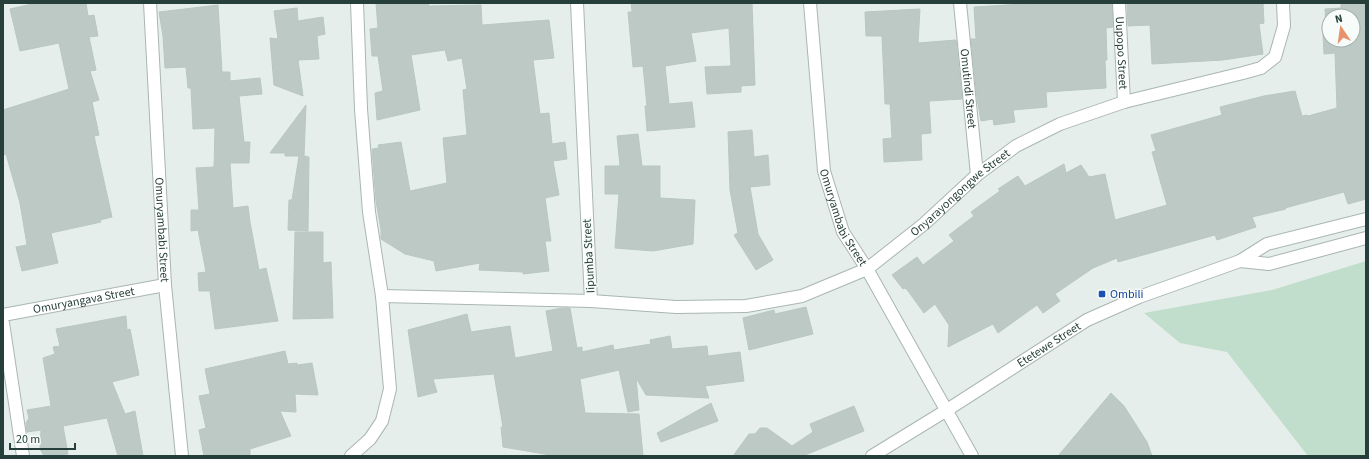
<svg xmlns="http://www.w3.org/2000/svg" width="1369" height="459" viewBox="0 0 1369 459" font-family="'Source Sans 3',sans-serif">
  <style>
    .green { fill: #c1ddcb }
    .building { fill: #bcc9c4; stroke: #b9c7c3; fill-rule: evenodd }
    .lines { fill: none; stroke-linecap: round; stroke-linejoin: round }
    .minor-casing { stroke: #a9b6b2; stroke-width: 14 }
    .minor { stroke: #fff; stroke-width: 12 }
    .transit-dot { fill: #1a4fb4; stroke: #f7fbf9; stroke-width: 1.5 }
    .labels { text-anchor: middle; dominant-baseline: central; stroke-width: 3; stroke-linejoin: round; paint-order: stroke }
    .street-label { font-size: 12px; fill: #263f3a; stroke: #f7fbf9 }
    .transit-label { font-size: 12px; fill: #164399; stroke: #f7fbf9; text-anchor: start }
  </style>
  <rect width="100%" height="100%" fill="#e6eeeb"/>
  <path class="green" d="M1366,261V456H1308L1227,352L1180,343L1144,313L1272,290Z"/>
  <path class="building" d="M36,3H86L88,16L94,15L98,36L89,37L96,70L90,71L99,100L92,102L99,135L94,136L112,217L100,220L101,222L51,233L58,263L22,271L16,247L27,245L20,203L6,154L3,155V110L69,89L59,43L20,51L10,9Z
    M376,3H428L429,6L481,5L482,25L549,20L554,58L533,60L540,114L549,113L552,144L565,142L567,159L553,161L559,195L545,198L551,241H545L549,271L523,274V272L479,270L480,263L436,271L434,261L405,254L381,239V230L376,201L372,149L379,148L378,145L401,142L410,191L447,183L443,138L467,135L463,90L467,89L462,58L448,61L445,50L411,55L420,110L377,120L375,93L383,91L378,56H372L370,29L378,28Z
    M631,3H752L755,85L741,86V92L707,94L705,67L731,66L729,28L691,33L696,61L665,66L669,104L692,102L695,127L647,131L645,106H647L643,66L633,67L628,12H632Z
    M1040,3H1112L1113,27L1106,28L1107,60H1105L1106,88L1046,92L1047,107L1013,110L1015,122L994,125L993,119L981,121L977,98L971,39H976L974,7Z
    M1127,3H1263L1264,23L1259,24L1263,54L1223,60L1152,64L1150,25L1128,26Z
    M1341,3H1366V199L1348,204L1344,192L1285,208L1286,209L1252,217L1256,227L1217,240L1215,235L1118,262L1117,258L1093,268L1055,294L1060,301L1043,313L1037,305L998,333L993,324L948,347L949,325L935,304L924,313L908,291L905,288L903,289L892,275L917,257L923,265L954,241L949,235L974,216L971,212L1000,191L998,189L1018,176L1025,186L1064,164L1066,173L1081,165L1089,177L1105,174L1115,220L1167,205L1152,152L1156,151L1151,135L1222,115L1220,107L1264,96L1295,91L1302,116L1307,115L1308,116L1337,108L1335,53L1324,54L1323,35H1329L1326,27L1325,9L1341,8ZM1329,16H1353V40H1329Z
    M218,5L222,72H230V81L260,78L262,94L239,96L244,142H250L249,163H230L233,208L248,206L250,222L259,270L266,268L278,321L215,329L210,291H199L198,273L206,272L198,230L191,231V210H199L196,168L214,167L215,128L193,129L191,88H188L186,67L165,68L163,36L159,12Z
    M297,8L298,21L323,17L325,34L317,36L319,59L298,60L303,96L274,85L270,38L278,39L274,11Z
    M920,9L918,43L956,40L962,99L929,101L931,133L921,134L922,160L884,162L883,139L892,138L890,104H885L882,36H866L865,12Z
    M306,105L304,156L309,157L308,231L288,230L289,200H292L299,156H285V153H270Z
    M752,130L754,157L768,155L770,185L750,187L758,234L773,260L756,270L734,235L738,233L730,190L728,132Z
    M638,134L642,166H660V198L695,200L693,244L653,251L615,248L619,194H605V166H620L617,136Z
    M295,232H323V263L331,262L333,318L293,319Z
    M806,307L813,334L749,350L743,318L774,310L775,314Z
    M562,308H570L577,348L582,347V352L613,345L614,350L651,344L650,340L670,336L672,349L707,346L708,356L740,352L744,381L705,386L709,398L646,395L636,378L639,410L628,412L619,370L580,379L585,413L639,414L643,456H556L503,447L501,427H503L494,374L433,379L437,392L418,397L408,330L467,314L471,332L510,326L515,358L553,351L546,311Z
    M126,316L127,330L130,329L139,375L112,382L125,414L135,411L143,456H118L107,418L63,426L68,454L44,456L40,449L41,430L27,432L26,423L29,418L27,410L51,406L43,358L55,354L53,347L60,346L56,329Z
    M285,351L288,364L297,363V365L312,363L318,395L295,394L296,412L280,411L291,436L250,449V456H204L199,430L206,428L199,396L210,394L205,369Z
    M1111,393L1124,406L1147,442L1152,456H1058Z
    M711,403L718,421L661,442L657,433Z
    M854,406L864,431L805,455L807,456H733L749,434H755L760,428H767L792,446L813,432L810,424Z"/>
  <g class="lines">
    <g class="minor-casing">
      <g id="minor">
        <path id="s1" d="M150,3L165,285L182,456"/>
        <path id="s2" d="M810,3L824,171L843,232L867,269L972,456"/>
        <path id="s3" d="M960,3L977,175"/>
        <path id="s4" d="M1119,3L1124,102"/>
        <path d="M1240,261L1269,264L1366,238"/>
        <path d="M382,296L591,301L577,3"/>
        <path id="s5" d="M591,301L676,307L746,306L802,296L867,269L924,224L977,175L1016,146L1060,124L1124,102L1243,73L1261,68L1275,57L1284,26L1283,3"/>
        <path id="s6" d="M3,315L165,285"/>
        <path d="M3,323L23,456"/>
        <path d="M351,456L370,439L382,421L390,389L382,296L369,212L361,109L357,3"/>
        <path id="s7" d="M872,456L947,410L1087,320L1139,297L1240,261L1267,244L1366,219"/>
      </g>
    </g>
    <use href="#minor" class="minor"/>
  </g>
  <rect class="transit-dot" x="1098" y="290" width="8" height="8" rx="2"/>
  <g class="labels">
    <g class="street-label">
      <text stroke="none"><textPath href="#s4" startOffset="50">Uupopo Street</textPath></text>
      <text stroke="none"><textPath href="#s3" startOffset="86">Omutindi Street</textPath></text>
      <text stroke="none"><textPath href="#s5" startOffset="403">Onyarayongongwe Street</textPath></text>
      <text stroke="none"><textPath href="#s2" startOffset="219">Omuryambabi Street</textPath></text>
      <text stroke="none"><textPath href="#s1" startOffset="227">Omuryambabi Street</textPath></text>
      <text transform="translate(589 256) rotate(-93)">Iipumba Street</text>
      <text stroke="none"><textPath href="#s6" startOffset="82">Omuryangava Street</textPath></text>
      <text stroke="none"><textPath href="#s7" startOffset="209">Etetewe Street</textPath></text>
    </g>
    <g class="transit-label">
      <text x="1110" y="294">Ombili</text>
    </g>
  </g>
  <rect width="1369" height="459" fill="none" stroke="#263f3a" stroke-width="8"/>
  <g transform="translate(1341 28) rotate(347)"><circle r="19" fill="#f7fbf9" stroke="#a3b0ad"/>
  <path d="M0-3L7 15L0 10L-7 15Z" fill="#e8926b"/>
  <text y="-6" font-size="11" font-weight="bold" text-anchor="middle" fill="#263f3a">N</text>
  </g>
  <path d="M10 443v6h65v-6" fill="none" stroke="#263f3a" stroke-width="2"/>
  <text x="16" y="443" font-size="12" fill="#263f3a" stroke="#f7fbf9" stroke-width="3" paint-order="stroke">20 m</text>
</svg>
